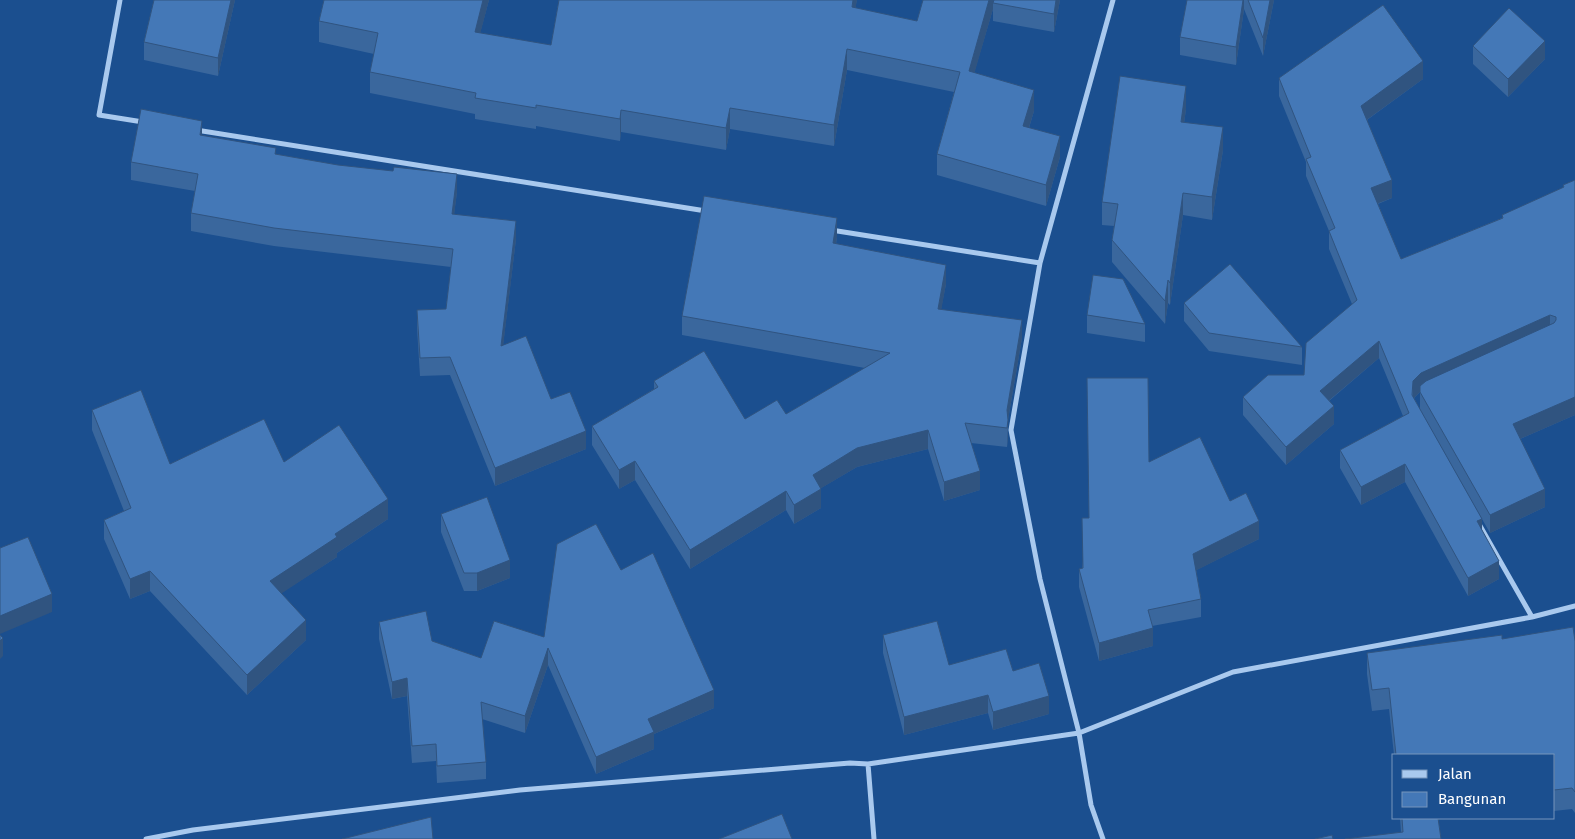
<svg xmlns="http://www.w3.org/2000/svg" width="1575" height="839" viewBox="0 0 1575 839" font-family="'Fira Sans',sans-serif">
  <style>
    .lines { fill: none; stroke-linecap: round; stroke-linejoin: round }
    .street { stroke: #a9c9ee; stroke-width: 5 }
    .wall { fill: #3a679d }
    .shaded-wall { fill: #305480 }
    .building { fill: #4478b7; stroke: #305480 }
  </style>
  <rect width="100%" height="100%" fill="#1b4f8f"/>
  <g class="lines">
    <path class="street" d="M120,0L99,115L143,122
      M196,130L706,211
      M831,230L1040,263
      M1479,524L1532,617
      M868,764L874,839
      M146,839L193,830L520,790L850,763L868,764L1079,733L1233,672L1532,617L1575,606
      M1103,839L1091,805L1079,733L1040,579L1011,430L1040,263L1113,0"/>
  </g>
  <path class="wall" d="M154,0H235L218,76L144,60V42Z
    M324,0H489L480,33L551,45L559,0H857L855,8L917,21L993,0V9L974,73L1034,111L1029,128L1060,157L1046,206L937,175V154L954,92L847,70L834,146L730,129L726,150L621,132L620,141L536,126V129L475,119V114L370,93V72L374,54L319,42V21Z
    M1060,0L1054,32L993,21V3Z
    M1207,0H1274L1263,56L1244,9L1236,65L1180,55V37Z
    M1473,46L1545,59L1508,97L1473,64Z
    M1279,78L1423,79L1367,120L1392,198L1378,204L1401,259L1502,218V215L1563,188V185L1575,180V415L1520,439L1545,507L1490,533L1420,410V392L1414,398L1482,530L1499,579L1468,596L1405,482L1361,505L1340,468V450L1403,416L1379,358L1329,401L1334,424L1286,465L1243,415V397L1304,375L1352,304L1329,249V231L1306,176V162L1279,96Z
    M1186,109L1184,123L1223,150L1212,220L1183,215L1170,305L1168,303L1165,324L1112,262V240L1114,226L1102,225V202Z
    M202,135L276,154L457,192L454,214L516,239L503,345L551,399L586,449L495,486L450,375L420,376L417,328V310L446,309L451,267L274,246L191,231V213L195,191L131,180V162Z
    M837,237L836,244L946,284L941,309L1022,338L1008,420V438L1007,447L971,443L980,490L944,501L928,449L857,467L821,488V508L794,524L786,510L690,569L635,480L619,489L592,445V426L654,389V381L745,419L786,414L865,368L682,335V316Z
    M1184,303L1302,347V365L1209,351L1184,321Z
    M1087,315L1145,324V342L1087,333Z
    M92,410L170,464L284,462L388,519L337,553V557L281,593L306,640L247,695L150,591L130,599L104,539V520L124,511L92,430Z
    M1149,462L1230,501L1259,539L1196,570L1201,599V617L1152,626L1153,646L1099,661L1079,587V569L1082,568L1089,518Z
    M441,514L510,578L477,591H464L441,532Z
    M621,570L714,708L654,734V749L596,774L548,665L525,733L482,719L486,762V779L437,783L436,761L412,763L407,696L392,699L379,639V622L432,641L481,658L544,637Z
    M883,635L949,665L1013,671L1049,714L993,730L988,713L904,735L883,653Z
    M1502,639L1575,641V813L1572,809L1554,811V755H1394L1389,709L1372,711L1367,674V653Z
    M1400,818H1438L1441,839L1401,832Z"/>
  <path class="shaded-wall" d="M231,0H235L218,76V58Z
    M483,0H489L475,54V32Z
    M853,0H857L852,28V7Z
    M989,0H993V9L969,92V71Z
    M1056,0H1060L1054,32V14Z
    M1243,0H1244V9L1236,65V47Z
    M1270,0H1274L1263,56V38Z
    M1545,41V59L1508,97V79Z
    M847,49V70L834,146V125Z
    M1423,61V79L1361,124V106Z
    M1186,86V109L1181,145V122Z
    M1034,90V111L1023,147V126Z
    M730,108V129L726,150V128Z
    M621,110V132L620,141V119Z
    M202,121V139L200,135Z
    M1223,127V150L1212,220V197Z
    M1060,136V157L1046,206V185Z
    M457,174V192L452,232V214Z
    M1392,180V198L1371,206V188Z
    M1183,193V215L1170,305V283Z
    M837,218V237L833,262V243Z
    M516,221V239L501,364V346Z
    M946,265V284L938,328V309Z
    M1168,280V303L1165,324V301Z
    M1550,315V333L1421,391L1413,399V381L1421,373Z
    M1022,320V338L1008,420V438L1007,447L1008,422L1007,429V410Z
    M1379,341V358L1320,408V391Z
    M1575,397V415L1513,442V424Z
    M1334,406V424L1286,465V447Z
    M928,430V449L857,467L813,493V475L857,448Z
    M586,431V449L495,486V468Z
    M635,461V480L619,489V470Z
    M1405,464V482L1361,505V487Z
    M980,471V490L944,501V482Z
    M821,489V508L794,524V505Z
    M1545,489V507L1490,533V515Z
    M786,491V510L690,569V550Z
    M388,499V519L337,553V557L270,601V581L335,534Z
    M1482,519V537L1477,521Z
    M1259,521V539L1193,572V554Z
    M510,560V578L477,591V573Z
    M1499,561V579L1468,596V578Z
    M150,571V591L130,599V579Z
    M52,594V612L0,634V616Z
    M306,620V640L247,695V675Z
    M1153,628V646L1099,661V643Z
    M3,638V656L0,659V641Z
    M548,648V665L525,733V716Z
    M407,678V696L392,699V682Z
    M714,690V708L654,734V749L596,774V757L648,719Z
    M988,695V713L904,735V717Z
    M1049,696V714L993,730V712Z"/>
  <path class="building" d="M154,0H231L218,58L144,42Z
    M324,0H483L475,32L551,45L559,0H853L852,7L917,21L923,0H989L969,71L1034,90L1023,126L1060,136L1046,185L937,154L960,72L847,49L834,125L730,108L726,128L621,110L620,119L536,105V108L475,98L476,93L370,72L378,33L319,21Z
    M994,0H1056L1054,14L993,3Z
    M1187,0H1243L1236,47L1180,37Z
    M1248,0H1270L1263,38Z
    M1383,5L1423,61L1361,106L1392,180L1371,188L1401,259L1503,218L1502,215L1564,187L1563,185L1575,180V397L1513,424L1545,489L1490,515L1420,392V386L1426,381L1554,323L1556,320V317L1550,315L1421,373L1413,381L1412,395L1482,519L1477,521L1499,561L1468,578L1405,464L1361,487L1340,450L1409,413L1379,341L1320,391L1334,406L1286,447L1243,397L1268,375H1304L1306,343L1357,300L1329,231L1335,228L1306,159L1311,157L1279,78Z
    M1509,8L1545,41L1508,79L1473,46Z
    M1120,76L1186,86L1181,122L1223,127L1212,197L1183,193L1170,283L1168,280L1165,301L1112,240L1118,204L1102,202Z
    M141,109L202,121L200,135L276,148L275,154L338,165L393,171L394,167L457,174L452,214L516,221L501,346L526,336L551,399L570,392L586,431L495,468L450,357L420,358L417,310L446,309L453,249L274,228L191,213L198,174L131,162Z
    M704,196L837,218L833,243L946,265L938,309L1022,320L1007,410L1008,420L1007,428L965,423L980,471L944,482L928,430L857,448L813,475L821,489L794,505L786,491L690,550L635,461L619,470L592,426L658,387L654,381L704,351L745,419L777,400L786,414L890,353L682,316Z
    M1230,264L1302,347L1209,333L1184,303Z
    M1093,275L1123,279L1145,324L1087,315Z
    M1087,378H1148L1149,462L1200,437L1230,501L1246,493L1259,521L1193,554L1201,599L1148,610L1153,628L1099,643L1079,569L1083,568L1082,518H1089Z
    M141,390L170,464L264,419L284,462L339,425L388,499L335,534L337,537L270,581L306,620L247,675L150,571L130,579L104,520L131,508L92,410Z
    M487,497L510,560L477,573H464L441,514Z
    M596,524L621,570L653,553L714,690L648,719L654,732L596,757L548,648L525,716L481,702L486,762L437,766L436,744L412,746L407,678L392,682L379,622L426,611L432,641L481,658L494,621L544,637L557,544Z
    M28,537L52,594L0,616V548Z
    M937,621L949,665L1006,649L1013,671L1039,663L1049,696L993,712L988,695L904,717L883,635Z
    M1573,627L1575,641V792L1572,788L1554,790V755H1396L1389,688L1372,690L1367,653L1502,635V639Z
    M0,635L3,638L0,641Z
    M782,814L792,839H719Z
    M431,817L433,839H342Z
    M1402,818H1438L1441,839H1345L1403,832Z
    M1332,835L1333,839H1315Z"/>
  <rect x="1392" y="754" width="162" height="65" fill="#1b4f8f" stroke="#7695bc"/>
  <rect x="1402" y="770" width="25" height="8" fill="#a9c9ee" stroke="#7695bc"/>
  <text x="1438" y="779" font-size="15" fill="#ffffff">Jalan</text>
  <rect x="1402" y="792" width="25" height="15" fill="#4478b7" stroke="#7695bc"/>
  <text x="1438" y="804" font-size="15" fill="#ffffff">Bangunan</text>
</svg>
